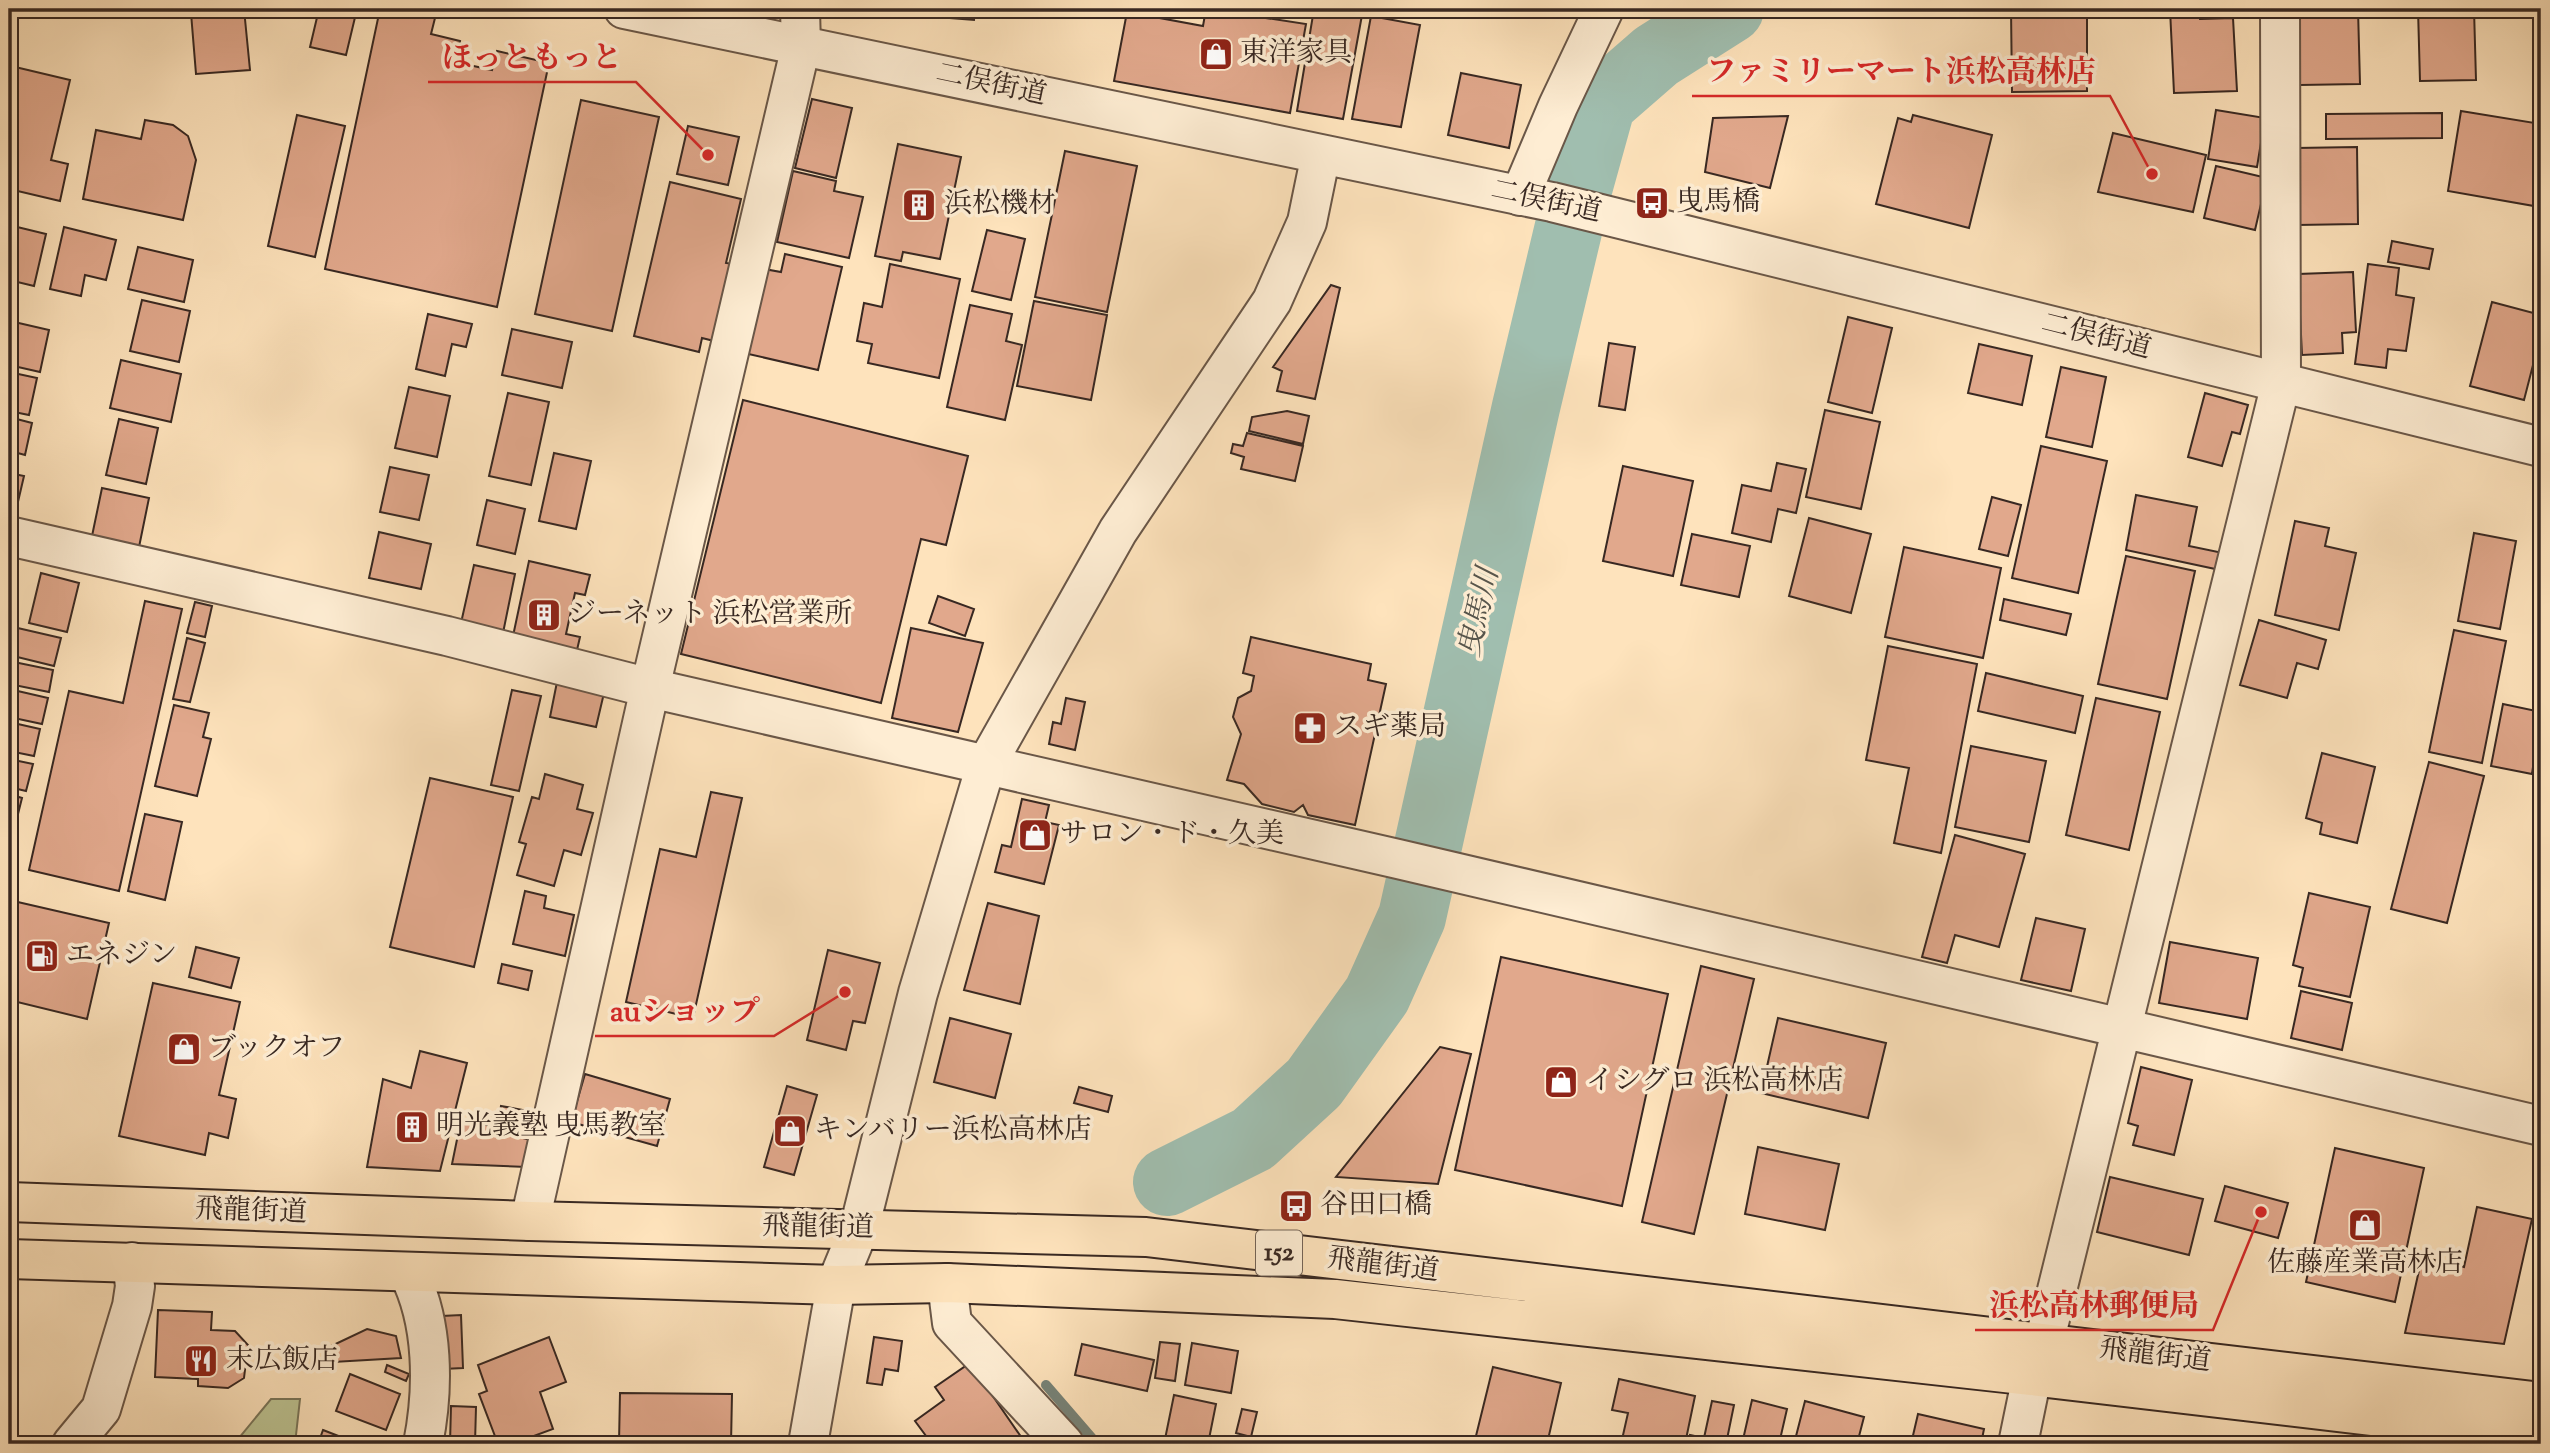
<svg xmlns="http://www.w3.org/2000/svg" width="2550" height="1453" viewBox="0 0 2550 1453" font-family="'Sorts Mill Goudy','Noto Serif JP',serif">
  <style>
    .green { fill: #bdc493; stroke: #7a765a; stroke-width: 2 }
    .lines { fill: none; stroke-linecap: round; stroke-linejoin: round }
    .stream { stroke: #768277; stroke-width: 10 }
    .river { stroke: #a0beaf; stroke-width: 68 }
    .building { fill: #e1a88c; stroke: #382822; stroke-width: 2 }
    .minor-casing { stroke: #6a5748; stroke-width: 42 }
    .tertiary-casing { stroke: #6a5748; stroke-width: 42 }
    .trunk-casing { stroke: #382822; stroke-width: 42 }
    .minor { stroke: #feedd3; stroke-width: 38 }
    .tertiary { stroke: #feedd3; stroke-width: 38 }
    .trunk { stroke: #fee3bc; stroke-width: 38 }
    .labels { text-anchor: middle; dominant-baseline: central; stroke-width: 7; stroke-linejoin: round; paint-order: stroke }
    .shield { fill: #feedd3; stroke: #736357; stroke-width: 2 }
    .shield-label { font-size: 26px; font-weight: bold; fill: #382822 }
    .poi-label { font-size: 28px; fill: #382822; stroke: #feedd3; text-anchor: start }
    .street-label { font-size: 28px; fill: #382822; stroke: #feedd3 }
    .water-label { font-size: 30px; font-style: italic; fill: #57554c; stroke: #feedd3 }
    .leader { fill: none; stroke: #d62828; stroke-width: 2.5 }
    .callout-dot { fill: #d62828; stroke: #feedd3; stroke-width: 2.5 }
    .callout-label { font-size: 30px; text-anchor: middle; font-weight: bold; fill: #d62828; stroke: #feedd3; stroke-width: 7; stroke-linejoin: round; paint-order: stroke }
  </style>
  <rect width="100%" height="100%" fill="#fee3bc"/>
  <filter id="stains"><feTurbulence type="fractalNoise" baseFrequency=".00286" numOctaves="4"/><feColorMatrix values="0 0 0 0 .2 0 0 0 0 .09 0 0 0 0 .02 0 0 0 .5 -.17"/></filter>
  <radialGradient id="worn" r=".72"><stop offset=".6" stop-color="#630" stop-opacity="0"/><stop offset="1" stop-color="#630" stop-opacity=".3"/></radialGradient>
  <path class="green" d="M271,1399H300L295,1444H234Z"/>
  <g class="lines">
    <path class="stream" d="M1046,1385L1097,1444"/>
    <path class="river" d="M1167,1182L1253,1139L1314,1083L1377,995L1412,917L1526,407L1577,193L1602,103L1656,56L1730,9"/>
  </g>
  <path class="building" d="M244,9L250,70L196,74L191,13Z
    M319,9H357L346,55L310,47Z
    M380,9H413L436,14L431,34L460,41L455,62L492,70L497,51L549,63L497,307L325,269Z
    M813,9H914V11L813,10Z
    M925,9H975L974,20L925,16Z
    M1206,9L1306,24L1290,113L1114,81L1127,12L1203,26Z
    M1314,9L1362,15L1343,119L1297,111Z
    M2011,9H2087V91L2012,92Z
    M2170,9H2199L2200,19L2233,18L2237,91L2174,93Z
    M2299,9H2358L2360,84L2300,85Z
    M2418,9H2474L2476,80L2420,81Z
    M1371,16L1420,25L1401,127L1352,119Z
    M11,66L70,80L51,160L68,164L60,201L9,189Z
    M1461,73L1521,85L1509,148L1448,135Z
    M812,99L852,108L836,178L795,168Z
    M581,100L659,117L612,331L535,314Z
    M2216,110L2265,118L2257,167L2208,159Z
    M2461,111L2541,124V163L2534,206L2448,191Z
    M2442,113V138L2326,139V114Z
    M297,115L345,126L315,257L268,246Z
    M1913,115L1992,135L1969,228L1876,204L1898,118L1911,122Z
    M1788,116L1770,188L1705,172L1713,118Z
    M145,120L173,125L188,136L196,160L183,220L83,199L96,130L141,139Z
    M688,126L739,137L728,185L677,174Z
    M2113,133L2206,155L2193,212L2098,192Z
    M898,144L961,157L940,259L903,252L901,261L875,256Z
    M2357,147L2358,224L2297,225L2296,148Z
    M1065,151L1137,166L1107,312L1035,297Z
    M2216,166L2267,178L2255,230L2204,218Z
    M793,171L836,181L834,191L863,197L849,258L777,242Z
    M670,182L741,199L726,263L733,264L714,341L702,338L699,352L634,336Z
    M9,225L46,234L34,286L9,280Z
    M64,227L116,240L106,280L85,275L81,296L50,289Z
    M987,230L1025,239L1011,300L972,291Z
    M2392,241L2433,249L2429,269L2388,262Z
    M138,247L193,260L184,302L128,289Z
    M785,254L842,267L818,370L744,353L764,269L781,272Z
    M890,264L960,279L939,378L868,363L872,344L857,341L864,303L882,307Z
    M2368,264L2399,268L2396,295L2414,298L2406,351L2388,349L2386,368L2355,364Z
    M2353,272L2356,332L2342,333L2343,353L2302,355L2298,274Z
    M1331,285L1340,288L1315,399L1277,391L1282,371L1273,367Z
    M142,300L190,311L179,362L130,351Z
    M1034,301L1107,315L1091,400L1017,386Z
    M2492,302L2541,315V334L2524,400L2470,386Z
    M970,305L1012,314L1006,341L1022,345L1005,420L947,407Z
    M428,314L472,324L466,347L452,344L445,376L416,369Z
    M1848,317L1892,328L1872,413L1828,402Z
    M10,321L49,330L40,372L9,365Z
    M512,329L572,342L562,388L502,375Z
    M1609,343L1635,347L1625,410L1599,406Z
    M1979,344L2032,356L2022,405L1968,393Z
    M121,360L181,374L171,422L110,408Z
    M2061,367L2106,377L2092,447L2046,437Z
    M9,372L37,378L29,415L9,411Z
    M409,387L450,396L437,457L395,448Z
    M508,393L549,402L531,485L489,476Z
    M2205,393L2248,405L2240,434L2232,432L2222,466L2188,457Z
    M743,400L968,456L946,545L921,539L881,703L681,654Z
    M1825,410L1880,422L1861,509L1806,497Z
    M1287,411L1309,416L1303,444L1249,431L1252,417Z
    M9,417L32,423L25,455L14,452L11,463L9,462Z
    M119,419L158,428L146,484L106,475Z
    M1247,433L1303,446L1295,481L1241,469L1244,457L1231,453L1233,444L1243,446Z
    M2041,446L2107,461L2078,593L2012,578Z
    M554,453L591,461L576,529L539,521Z
    M1777,463L1806,469L1796,513L1778,509L1771,542L1732,533L1742,485L1771,491Z
    M1623,466L1693,481L1673,576L1603,561Z
    M390,467L429,475L419,520L380,512Z
    M9,473L24,476L14,519L9,518Z
    M102,488L149,498L139,547L92,536Z
    M2136,495L2197,507L2189,546L2223,553L2220,570L2126,550Z
    M1992,497L2021,505L2008,556L1979,549Z
    M487,500L525,509L515,554L477,545Z
    M1809,518L1871,534L1851,613L1789,596Z
    M2295,521L2329,528L2325,546L2356,553L2339,630L2275,615Z
    M379,532L431,544L421,589L369,578Z
    M2474,533L2516,541L2500,629L2458,621Z
    M1692,534L1750,546L1739,597L1681,585Z
    M1904,547L2001,568L1983,658L1885,637Z
    M2126,556L2195,571L2167,699L2098,684Z
    M529,561L590,575L585,595L575,593L566,634L580,637L577,650L513,636Z
    M474,565L515,574L503,633L461,623Z
    M41,573L79,583L67,632L29,623Z
    M938,596L974,609L965,636L929,623Z
    M2004,599L2071,614L2066,635L2000,620Z
    M145,601L182,609L119,891L29,870L69,691L123,703Z
    M195,602L212,606L205,637L187,633Z
    M2259,620L2326,640L2318,669L2297,663L2287,698L2240,685Z
    M9,626L61,638L54,666L9,655Z
    M911,628L983,643L958,732L892,718Z
    M2454,630L2506,641L2482,763L2429,752Z
    M1251,637L1371,664L1368,680L1386,684L1355,825L1308,815L1303,805L1294,812L1262,804L1244,784L1227,780L1241,734L1233,717L1238,698L1251,691L1254,676L1243,673Z
    M187,638L205,643L190,702L173,699Z
    M1888,646L1977,664L1941,853L1894,843L1909,768L1866,760Z
    M9,661L53,670L49,692L9,684Z
    M1986,673L2083,696L2075,733L1978,711Z
    M557,682L604,693L596,727L550,717Z
    M9,689L48,698L42,724L9,717Z
    M512,690L541,696L519,791L491,785Z
    M1066,698L1085,702L1075,750L1049,744L1053,722L1061,724Z
    M2096,698L2160,712L2129,850L2066,835Z
    M2503,704L2541,712L2532,774L2491,766Z
    M174,705L209,713L203,737L211,739L197,796L155,786Z
    M9,722L40,729L34,756L9,751Z
    M1971,746L2046,761L2029,842L1955,827Z
    M2322,753L2375,767L2357,843L2320,834L2322,823L2306,818Z
    M9,759L33,764L26,791L9,787Z
    M2429,762L2484,776L2447,923L2391,909Z
    M545,774L583,785L577,809L593,813L581,855L564,850L554,886L517,875L526,844L519,842L532,797L539,799Z
    M430,778L513,797L474,967L390,947Z
    M711,792L742,798L693,1018L626,1002L660,849L696,857Z
    M9,794L22,798L16,822L9,820Z
    M1022,799L1049,805L1045,822L1059,825L1044,884L995,872L1002,845L1011,847Z
    M145,814L182,822L165,900L128,891Z
    M9,828L15,830L9,858Z
    M1955,835L2025,854L1999,947L1955,935L1947,963L1922,957Z
    M525,891L546,896L544,908L574,915L565,956L513,944Z
    M2309,893L2370,907L2350,997L2299,986L2303,968L2293,965Z
    M9,900L109,923L87,1019L9,1000Z
    M988,903L1039,916L1020,1004L964,990Z
    M2036,918L2085,929L2071,991L2021,980Z
    M2170,942L2258,958L2247,1019L2159,1003Z
    M196,947L239,958L231,988L189,977Z
    M828,950L880,963L865,1023L853,1021L846,1050L807,1040Z
    M1501,957L1668,994L1622,1206L1455,1170Z
    M502,964L532,971L528,990L498,983Z
    M1701,966L1754,979L1694,1234L1642,1222Z
    M153,983L240,1002L219,1095L236,1099L228,1138L209,1133L205,1155L119,1136Z
    M2301,991L2352,1003L2342,1050L2291,1038Z
    M950,1018L1011,1034L995,1098L934,1082Z
    M1778,1018L1886,1043L1868,1118L1761,1093Z
    M1440,1047L1471,1054L1438,1184L1336,1177Z
    M420,1051L467,1063L440,1171L367,1167L383,1079L411,1088Z
    M2141,1067L2192,1080L2174,1155L2133,1145L2138,1126L2128,1123Z
    M585,1074L670,1099L657,1146L571,1122Z
    M787,1086L817,1095L794,1175L764,1167Z
    M1079,1087L1112,1096L1108,1112L1074,1103Z
    M501,1106L523,1110L518,1137L532,1140L527,1167L452,1164L461,1120L497,1127Z
    M1758,1147L1839,1164L1825,1230L1745,1214Z
    M2335,1148L2424,1168L2395,1302L2306,1282Z
    M2110,1177L2203,1199L2189,1255L2097,1232Z
    M2225,1186L2288,1203L2278,1238L2215,1221Z
    M2477,1207L2532,1219L2504,1344L2405,1333L2422,1257L2464,1267Z
    M158,1310L212,1312L211,1330L235,1331L248,1345L244,1378L228,1388L198,1386V1379L155,1377Z
    M461,1315L463,1368L443,1369L442,1316Z
    M367,1329L396,1336L401,1358L333,1362L325,1349Z
    M549,1337L566,1382L540,1392L553,1429L512,1444H498L479,1394L487,1391L478,1365Z
    M874,1337L902,1341L898,1371L885,1369L882,1385L867,1383Z
    M1160,1342L1180,1344L1175,1381L1155,1378Z
    M1192,1343L1238,1351L1231,1393L1185,1385Z
    M1082,1344L1154,1360L1147,1391L1075,1375Z
    M970,1363L1026,1444H932L915,1421L944,1400L935,1387Z
    M387,1365L409,1374L406,1381L385,1372Z
    M1493,1367L1561,1383L1547,1444H1474Z
    M350,1374L400,1394L386,1430L336,1411Z
    M1619,1379L1695,1396L1685,1444H1621L1628,1413L1612,1410Z
    M620,1393L732,1394L731,1444L619,1443Z
    M1174,1395L1216,1404L1208,1444H1164Z
    M1752,1400L1787,1409L1779,1444H1742Z
    M1712,1401L1734,1405L1726,1444H1688L1690,1435L1704,1438Z
    M1805,1401L1864,1417L1857,1444H1794Z
    M451,1406L476,1407L475,1444H450Z
    M1242,1409L1257,1412L1251,1437L1236,1433Z
    M1918,1414L1984,1429L1981,1444H1911Z
    M323,1430L359,1444H318Z
    M2060,1439L2091,1444H2059Z"/>
  <g class="lines">
    <g class="minor-casing">
      <path id="minor" d="M1520,196L1558,106L1604,9
        M9,536L447,636L650,688L1398,859L2541,1126
        M530,1221L650,688L801,46L800,9
        M408,1272C434,1322 434,1389 423,1444
        M947,1283L952,1323L1064,1444
        M2044,1343L2281,383L2280,9
        M72,1444L101,1409L132,1306L135,1286L132,1262
        M2018,1444L2032,1376"/>
    </g>
    <g class="tertiary-casing">
      <path id="tertiary" d="M624,9L1552,202L2541,447
        M808,1444L836,1285L859,1229L918,993L986,765L1118,531L1272,301L1307,222L1321,154"/>
    </g>
    <g class="trunk-casing">
      <path id="trunk" d="M9,1202L530,1221L1146,1237L2541,1402
        M9,1259L836,1285L947,1283L1335,1299L2032,1376L2541,1436"/>
    </g>
    <use href="#minor" class="minor"/>
    <use href="#tertiary" class="tertiary"/>
    <use href="#trunk" class="trunk"/>
  </g>
  <defs>
    <g id="shop-square" transform="scale(1.75)"><rect x="-9" y="-9" width="18" height="18" rx="4" fill="#8f2418" stroke="#feedd3"/><path d="M-5-2.5h2.3a2.7 3.5 0 0 1 5.4 0H5L5.5 6h-11ZM-1.5-2.5h3a1.5 2.3 0 0 0-3 0Z" fill="#fff"/></g>
    <g id="bus-square" transform="scale(1.75)"><rect x="-9" y="-9" width="18" height="18" rx="4" fill="#8f2418" stroke="#feedd3"/><path d="M-5-6H5V4H4V6H2V4H-2V6H-4V4H-5ZM-3.5-4V0h7V-4ZM-3.5 1.2v1.5H-2V1.2ZM2 1.2v1.5H3.5V1.2Z" fill="#fff"/></g>
    <g id="building-square" transform="scale(1.75)"><rect x="-9" y="-9" width="18" height="18" rx="4" fill="#8f2418" stroke="#feedd3"/><path d="M-4-6H4V6H1V3H-1V6H-4ZM-2.5-4.3h1.7v1.8h-1.7ZM.8-4.3h1.7v1.8H.8ZM-2.5-1h1.7V.8h-1.7ZM.8-1h1.7V.8H.8Z" fill="#fff"/></g>
    <g id="pharmacy-square" transform="scale(1.75)"><rect x="-9" y="-9" width="18" height="18" rx="4" fill="#8f2418" stroke="#feedd3"/><path d="M-2-6h4v4h4v4h-4v4h-4v-4h-4v-4h4Z" fill="#fff"/></g>
    <g id="fuel-square" transform="scale(1.75)"><rect x="-9" y="-9" width="18" height="18" rx="4" fill="#8f2418" stroke="#feedd3"/><path d="M-5.5-6h7V0h2V4h1.3V-2.5L3-4.5l.8-.8L6-3V5H2.5V1h-1V6h-7ZM-4.2-4.7v3.2H.2V-4.7Z" fill="#fff"/></g>
    <g id="restaurant-square" transform="scale(1.75)"><rect x="-9" y="-9" width="18" height="18" rx="4" fill="#8f2418" stroke="#feedd3"/><path d="M-5-6h1v4h1v-4h1v4h1v-4h1v5L-1.5 .5V6h-2V.5L-5-1ZM5-6V6H3V1.5H1.5Q1.5-4 5-6Z" fill="#fff"/></g>
  </defs>
  <g fill-rule="evenodd">
    <use href="#shop-square" x="1216" y="54"/>
    <use href="#bus-square" x="1652" y="203"/>
    <use href="#building-square" x="919" y="205"/>
    <use href="#building-square" x="544" y="615"/>
    <use href="#pharmacy-square" x="1310" y="728"/>
    <use href="#shop-square" x="1035" y="835"/>
    <use href="#fuel-square" x="42" y="956"/>
    <use href="#shop-square" x="184" y="1049"/>
    <use href="#shop-square" x="1561" y="1082"/>
    <use href="#building-square" x="412" y="1127"/>
    <use href="#shop-square" x="790" y="1131"/>
    <use href="#bus-square" x="1296" y="1206"/>
    <use href="#shop-square" x="2365" y="1225"/>
    <use href="#restaurant-square" x="201" y="1361"/>
  </g>
  <g class="labels">
    <rect class="shield" x="1256" y="1230.5" width="46" height="45" rx="5"/>
    <g class="shield-label">
      <text x="1279" y="1253">152</text>
    </g>
    <g class="poi-label">
      <text x="1240" y="54">東洋家具</text>
      <text x="1676" y="203">曳馬橋</text>
      <text x="944" y="205">浜松機材</text>
      <text x="568" y="615">ジーネット 浜松営業所</text>
      <text x="1334" y="728">スギ薬局</text>
      <text x="1060" y="835">サロン・ド・久美</text>
      <text x="66" y="956">エネジン</text>
      <text x="208" y="1049">ブックオフ</text>
      <text x="1586" y="1082">イシグロ 浜松高林店</text>
      <text x="436" y="1127">明光義塾 曳馬教室</text>
      <text x="814" y="1131">キンバリー浜松高林店</text>
      <text x="1320" y="1206">谷田口橋</text>
      <text x="2365" y="1264" text-anchor="middle">佐藤産業高林店</text>
      <text x="226" y="1361">末広飯店</text>
    </g>
    <g class="street-label">
      <text transform="translate(991 85) rotate(12)">二俣街道</text>
      <text transform="translate(1546 202) rotate(12)">二俣街道</text>
      <text transform="translate(2096 337) rotate(14)">二俣街道</text>
      <text transform="translate(251 1212) rotate(2)">飛龍街道</text>
      <text transform="translate(818 1228) rotate(1)">飛龍街道</text>
      <text transform="translate(1383 1266) rotate(7)">飛龍街道</text>
      <text transform="translate(2155 1356) rotate(7)">飛龍街道</text>
    </g>
    <g class="water-label">
      <text transform="translate(1480 613) rotate(-77)">曳馬川</text>
    </g>
  </g>
  <path class="leader" d="M708 155L636 82H428M2152 174L2110 96H1692M845 992L774 1036H595M2261 1212L2213 1330H1975"/>
  <g class="callout-dot">
    <circle cx="708" cy="155" r="7"/>
    <circle cx="2152" cy="174" r="7"/>
    <circle cx="845" cy="992" r="7"/>
    <circle cx="2261" cy="1212" r="7"/>
  </g>
  <g class="callout-label">
    <text x="532" y="67">ほっともっと</text>
    <text x="1901" y="81">ファミリーマート浜松高林店</text>
    <text x="685" y="1021">auショップ</text>
    <text x="2094" y="1315">浜松高林郵便局</text>
  </g>
  <rect width="2550" height="1453" fill="none" stroke="#fee3bc" stroke-width="35"/>
  <rect x="10" y="10" width="2529" height="1432" fill="none" stroke="#382822" stroke-width="3.5"/>
  <rect x="18" y="18" width="2515" height="1418" fill="none" stroke="#382822" stroke-width="2"/>
  <rect width="100%" height="100%" filter="url(#stains)"/>
  <rect width="100%" height="100%" fill="url(#worn)"/>
</svg>
